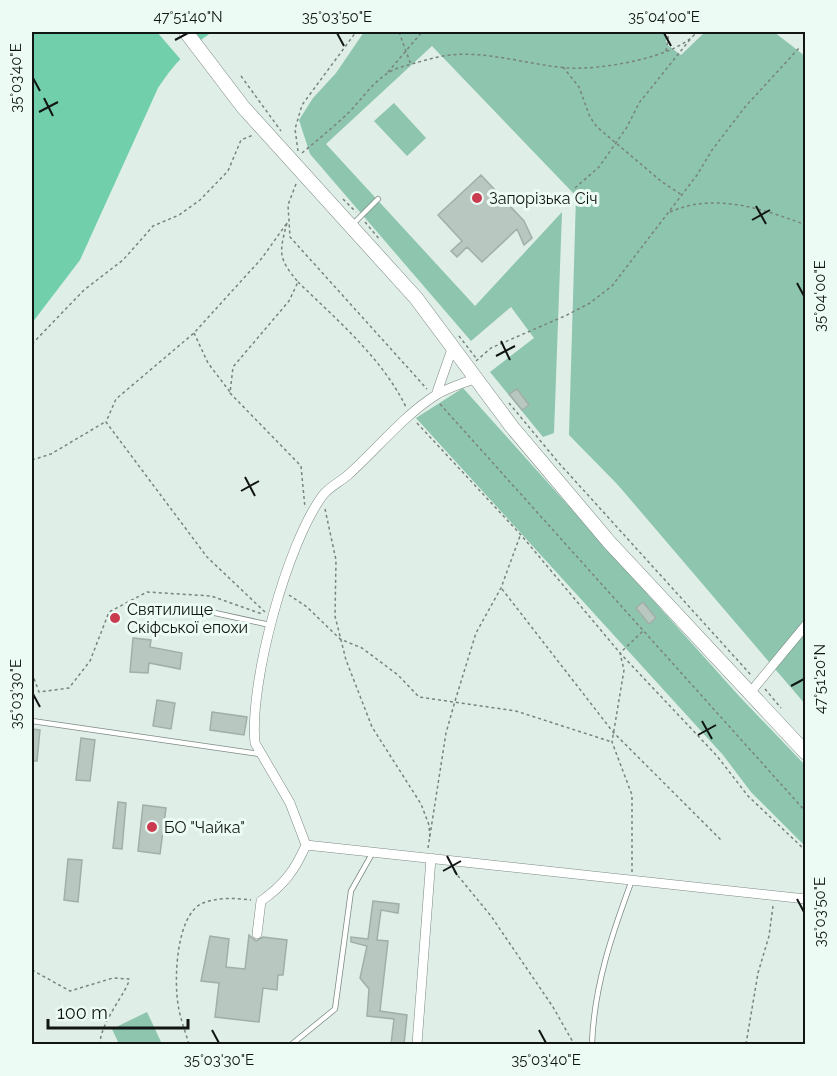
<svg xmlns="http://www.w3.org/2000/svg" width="837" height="1076" viewBox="0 0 837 1076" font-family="Raleway,sans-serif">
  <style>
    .green { fill: #8dc5ae }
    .water { fill: #72cfac }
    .pier { fill: #dfeee7 }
    .building { fill: #b8c7c0; stroke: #a1afa9; stroke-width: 1.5 }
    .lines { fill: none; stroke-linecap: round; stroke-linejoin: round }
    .lane-casing { stroke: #7d8a84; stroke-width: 6 }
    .street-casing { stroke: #7d8a84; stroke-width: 10 }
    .secondary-casing { stroke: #7d8a84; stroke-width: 15 }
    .path { stroke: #79837e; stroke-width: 1.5; stroke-dasharray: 3 3; stroke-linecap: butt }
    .lane { stroke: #fff; stroke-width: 4.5 }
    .street { stroke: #fff; stroke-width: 9 }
    .secondary { stroke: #fff; stroke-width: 14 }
    .ticks { fill: none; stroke: #111614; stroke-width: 2 }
    .poi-dot { fill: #cb3b50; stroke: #ecfbf4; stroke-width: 2 }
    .labels { text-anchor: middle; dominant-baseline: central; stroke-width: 6; stroke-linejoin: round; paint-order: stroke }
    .poi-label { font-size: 16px; fill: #111614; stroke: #ecfbf4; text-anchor: start }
    .neatline { fill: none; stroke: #111614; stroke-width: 2 }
    .ticks-label { font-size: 15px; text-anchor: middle; fill: #111614 }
  </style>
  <rect width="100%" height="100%" fill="#dfeee7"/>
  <path class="green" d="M364,32H666V44L681,55L705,32H774L805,56V704L618,485L569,435L576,196L432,46L326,144L475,306L562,212L554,433L543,437L490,372L534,338L511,307L471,341L310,154L299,120L313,98L336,73Z
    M394,103L426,138L407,156L374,121Z
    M463,388L739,696L805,765V846L751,792L723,755L416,418Z
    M147,1012L162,1044H119L112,1029Z"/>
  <path class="water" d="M32,32H212C190,47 172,66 158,88L80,260L32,323Z"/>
  <path class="pier" d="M157,32H190L200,43L182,61Z"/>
  <path class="building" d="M481,175L524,221L532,238L524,245L517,229L482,262L467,247L457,257L451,251L462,241L438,215Z
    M517,389L529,405L522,410L509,394Z
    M643,602L656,618L649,624L636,608Z
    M133,638L151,640L150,647L182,653L180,669L149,663L148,673L130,672Z
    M157,700L175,703L171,729L153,726Z
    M212,712L247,717L244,735L210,730Z
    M32,729L40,730L37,761H32Z
    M81,738L95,740L90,781L76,780Z
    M118,802L126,803L122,849L113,848Z
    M143,805L166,808L160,854L138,851Z
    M68,859L82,860L78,902L64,900Z
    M373,901L399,904L398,913L381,910L377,940L388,941L380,1011L407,1015L404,1044H391L394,1019L367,1016L369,989L360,978L367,946L351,942V937L368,939Z
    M249,935L256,941L263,937L287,940L283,975H278L277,990L263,988L259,1022L215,1017L219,983L201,981L210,936L229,939L226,967L245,969Z"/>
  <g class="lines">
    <g class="lane-casing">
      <path id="lane" d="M353,224L378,199
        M215,613L270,625
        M32,721L260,754
        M292,1044L335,1009L351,891L373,852
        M592,1044C594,986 612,934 632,880"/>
    </g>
    <g class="street-casing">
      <path id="street" d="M436,395L452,349
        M749,694L806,625
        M306,845L806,899
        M257,934L261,901C284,885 295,870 306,845L290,803L255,743C249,683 287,543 323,495C329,487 340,482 348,475C377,449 403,416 436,395C447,388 461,384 474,379
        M417,1044L431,858"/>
    </g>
    <g class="secondary-casing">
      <path id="secondary" d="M186,32L243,107L416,298L512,427L609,542L806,753"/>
    </g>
    <path class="path" d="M399,32L411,65
      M666,51L669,32
      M563,67L579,87L590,117L597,127L662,182L682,195
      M388,72L422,32
      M241,76L281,131
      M298,151L295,129L302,105L356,32
      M302,153C316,141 330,130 344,117C363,100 375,75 401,67C416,63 434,57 450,55C489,51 529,65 568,68C600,70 676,58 697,32
      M296,184L288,205L290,237L427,389
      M575,188L599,167L627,127L639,103L692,37
      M343,199L356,212
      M670,212C715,192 763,209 806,225
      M365,222L380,240
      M287,223C279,253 278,258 298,282L289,301L233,367L230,393L301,466L305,508
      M298,282C337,320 382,358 406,407
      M194,333L208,363L230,392
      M459,336L476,358
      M32,344L84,290L123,260L153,226L179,215L200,200L228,171L241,140L253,135
      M476,361L491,348L567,315L590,303L612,286L697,175L712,150L745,107L799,48
      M509,403L558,462L751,675
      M440,404L806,812
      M417,423L521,535L620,653L717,756L748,796L806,851
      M32,460L51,454L105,422
      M325,509L336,560L335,616L346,660L372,727L421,804L429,825L430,839
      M502,589L613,732L721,840
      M289,595L307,607L340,639L362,648L398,675L419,697L516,711L612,742
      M265,612L207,557L106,422L116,399L194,333L262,258L287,223
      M32,673L39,692L69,688L90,661L109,612L147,592L211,596L262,614
      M765,689L781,708
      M428,848L446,733L455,701L476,633L501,588L520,536
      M454,871L491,916L553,1007L574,1044
      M632,872V795L612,742L624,670L620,653L643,631
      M32,970L70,991L113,978L129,979C130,988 100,1022 100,1044
      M189,1044C185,1031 180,1018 178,1004C174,980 176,917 201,904C215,897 236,898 251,900
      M746,1044L758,973L769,936L773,906"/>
    <use href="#lane" class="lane"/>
    <use href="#street" class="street"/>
    <use href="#secondary" class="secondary"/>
  </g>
  <path class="ticks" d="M337,33L344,46M664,33L671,46M175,40L188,33M33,78L40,91M44,98L53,116M39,112L58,102M756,206L766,224M752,220L770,210M797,283L804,296M501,341L510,360M496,356L515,346M245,477L255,496M241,491L259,481M791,686L804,679M33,694L40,707M702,721L712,739M698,735L716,725M447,856L457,875M443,871L461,861M797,899L804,912M212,1030L219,1043M539,1030L546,1043"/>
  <g class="poi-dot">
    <circle cx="477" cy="198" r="6"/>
    <circle cx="115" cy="618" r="6"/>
    <circle cx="152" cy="827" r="6"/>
  </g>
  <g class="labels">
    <g class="poi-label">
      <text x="489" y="198">Запорізька Січ</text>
      <text x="127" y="609">Святилище<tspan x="127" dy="18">Скіфської епохи</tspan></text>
      <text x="164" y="827">БО "Чайка"</text>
    </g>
  </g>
  <rect width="837" height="1076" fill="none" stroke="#ecfbf4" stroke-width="66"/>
  <path d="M48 1019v9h140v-9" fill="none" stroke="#111614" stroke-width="3"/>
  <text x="57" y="1019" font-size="18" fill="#111614" stroke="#ecfbf4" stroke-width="4.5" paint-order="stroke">100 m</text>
  <rect x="33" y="33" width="771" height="1010" class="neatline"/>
  <g class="ticks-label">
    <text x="188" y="22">47°51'40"N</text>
    <text x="337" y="22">35°03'50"E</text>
    <text x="664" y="22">35°04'00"E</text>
    <text transform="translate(16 78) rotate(-90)" y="5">35°03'40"E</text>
    <text transform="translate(820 296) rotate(-90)" y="5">35°04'00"E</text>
    <text transform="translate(820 679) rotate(-90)" y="5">47°51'20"N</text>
    <text transform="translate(16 694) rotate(-90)" y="5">35°03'30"E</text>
    <text transform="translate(820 912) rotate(-90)" y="5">35°03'50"E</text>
    <text x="219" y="1065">35°03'30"E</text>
    <text x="546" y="1065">35°03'40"E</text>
  </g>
</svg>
